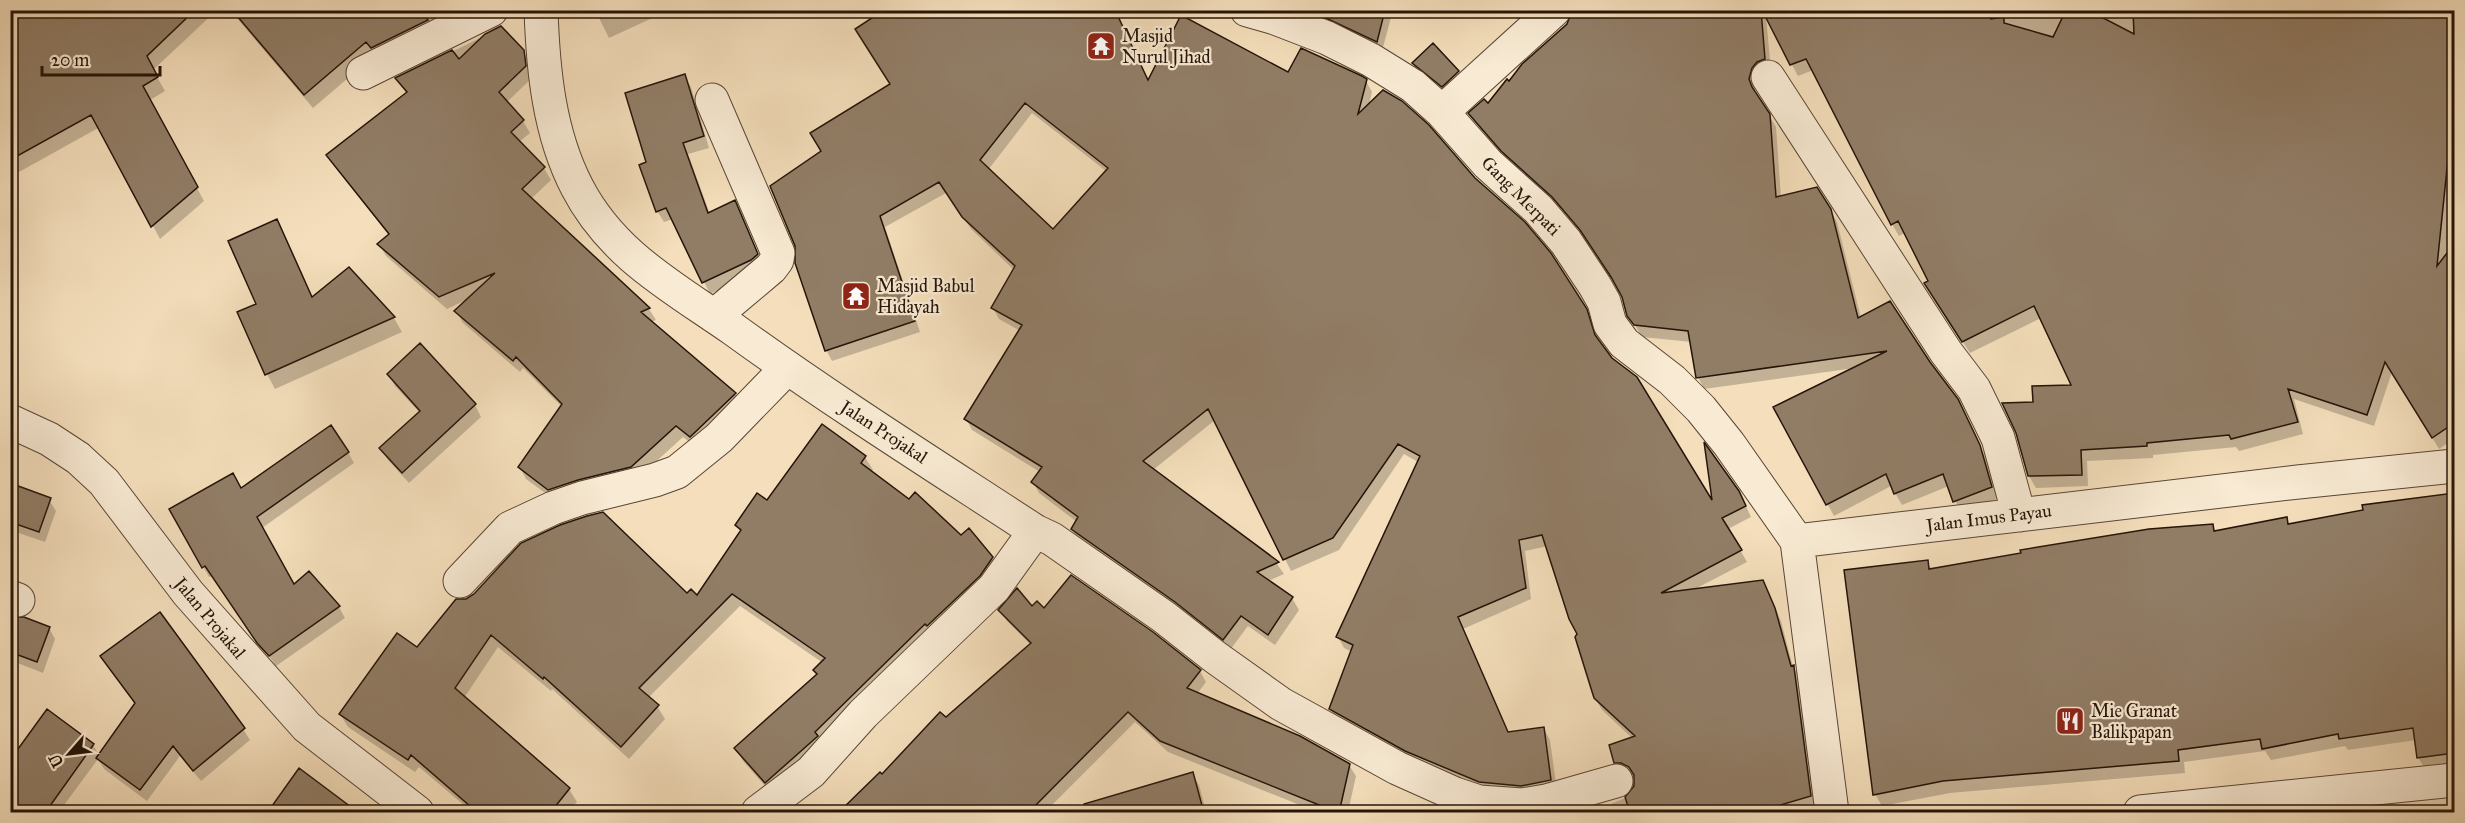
<svg xmlns="http://www.w3.org/2000/svg" width="2465" height="823" viewBox="0 0 2465 823" font-family="'IM FELL Great Primer',serif">
  <style>
    .shadow { fill: #0003; fill-rule: evenodd }
    .building { fill: #917d66; stroke: #251409; stroke-width: 1.5; fill-rule: evenodd }
    .lines { fill: none; stroke-linecap: round; stroke-linejoin: round }
    .minor-casing { stroke: #594636; stroke-width: 35 }
    .minor { stroke: #f8ead3; stroke-width: 33 }
    .labels { text-anchor: middle; dominant-baseline: central; stroke-width: 4.5; stroke-linejoin: round; paint-order: stroke }
    .poi-label { font-size: 18px; fill: #251409; stroke: #f8ead3; text-anchor: start }
    .street-label { font-size: 18px; fill: #251409; stroke: #f8ead3 }
  </style>
  <rect width="100%" height="100%" fill="#f4debb"/>
  <filter id="stains"><feTurbulence type="fractalNoise" baseFrequency=".00333" numOctaves="4"/><feColorMatrix values="0 0 0 0 .2 0 0 0 0 .09 0 0 0 0 .02 0 0 0 .5 -.17"/></filter>
  <radialGradient id="worn" r=".72"><stop offset=".6" stop-color="#630" stop-opacity="0"/><stop offset="1" stop-color="#630" stop-opacity=".3"/></radialGradient>
  <path class="shadow" d="M10,10H217L153,70L165,91L150,100L204,201L160,239L100,127L10,177Z
    M230,10H479L375,55L313,108Z
    M595,10H670L609,38Z
    M1317,10H1393L1382,51L1323,24Z
    M1573,10H2454V439L2439,449L2392,372L2374,426L2294,399L2303,434L2239,451L2236,447L2153,455V458L2087,461L2088,486L2036,488L2029,476L2034,404L2073,386L2041,318L1970,353L1932,295L1930,281L1905,233L1899,236L1892,224L1813,70L1798,76L1766,16L1771,71L1758,80L1755,91L1776,127L1781,197L1830,210L1837,222L1861,318L1929,363L1964,412L1986,458L1997,499L1961,513L1949,486L1902,505L1891,486L1834,516L1775,408L1855,368L1704,389L1698,377L1692,342L1642,337L1629,315L1623,296L1589,242L1561,209L1510,163L1477,125L1470,114L1488,105L1568,25Z
    M500,28L523,51L530,64L532,78L506,103L523,121L530,133L519,142L544,168L551,180L531,199L649,309L656,320L651,322L735,394L742,406L697,448L683,437L638,478L556,501L526,479L520,467L562,407L523,368L520,372L463,323L456,311L468,299L447,309L386,256L379,244L390,236L335,167L328,155L407,94L397,79Z
    M1414,63L1458,72L1461,78L1446,91L1417,69Z
    M1288,74L1366,81L1372,92L1369,105L1578,297L1592,322L1599,343L1714,507L1745,504L1751,517L1728,529L1747,562L1693,590L1763,582L1769,593L1781,621L1793,667L1800,678L1817,808L1799,812H1610L1611,804L1630,796L1636,785L1635,778L1629,774H1622L1616,762L1633,739L1602,710L1595,698L1579,634L1548,546L1525,551L1531,599L1463,629L1509,733L1544,729L1550,740L1557,791L1487,793L1413,762L1337,720L1330,709L1352,652L1344,648L1338,637L1418,462L1404,454L1339,550L1291,571L1215,420L1153,470L1277,564L1284,574L1268,581L1292,598L1299,610L1275,645L1248,626L1230,650L1079,541L1072,529L1077,522L1039,493L1033,482L1040,472L972,430L966,419L1020,331L999,319L993,308L1014,270L971,229L946,193L885,227L920,332L832,361L826,350L823,152L812,133L1149,82ZM1032,113L1106,171L1053,231L988,170Z
    M684,76L691,87L709,148L688,154L710,214L741,213L763,266L757,272L710,294L673,219L664,222L657,211L648,163Z
    M277,221L313,298L349,269L394,318L402,332L275,389L267,374L258,304Z
    M420,345L475,405L481,417L409,483L388,460L381,449L420,413L395,386L389,374Z
    M822,426L865,457L873,470L871,472L992,558L999,571L773,795L743,761L736,748L818,675L823,663L740,606L648,698L657,706L665,719L629,759L552,689L551,691L498,647L464,698L569,789L577,802L567,812H472L419,767L415,772L348,727L340,714L417,649L687,595L697,598L741,533L737,525L768,502Z
    M348,452L354,463L262,528L294,586L309,573L339,607L345,618L276,666L212,576L209,577L171,510L241,490Z
    M10,457L16,467L11,485L49,500L56,511L45,542L10,530Z
    M2454,495V765L2425,769L2418,757L2416,740L2348,750L2345,746L2271,760L2265,751L2184,762L2185,773L1950,793L1882,806L1875,794L1927,562L1932,570L2212,525L2216,532L2286,519L2290,525L2364,511V506Z
    M1032,608L1044,610L1200,671L1206,682L1197,694L1349,765L1356,776L1348,812H1317L1168,752L1135,722L1045,812H840L1031,645L1007,621L1000,610Z
    M10,619L49,628L55,639L43,673L10,660Z
    M102,657L243,729L250,740L201,781L180,756L147,801L104,769L98,759L59,812H10L93,745L99,755L135,704Z
    M1192,774L1199,785L1206,812H1059Z"/>
  <path class="building" d="M10,10H195L147,56L158,77L143,86L198,187L151,227L91,115L10,160Z
    M232,10H420L428,20L371,48L366,42L304,95Z
    M884,10H1115L1148,80L1181,15L1288,72L1301,48L1362,76L1367,79L1358,114L1383,90L1402,101L1429,125L1475,178L1525,222L1551,253L1587,309L1595,335L1612,358L1637,377L1712,500L1704,442L1739,491L1746,506L1722,518L1742,550L1661,593L1763,580L1775,608L1791,666L1794,665V667L1811,796L1754,813H1630L1625,797L1634,786V775L1629,767L1621,763H1614L1609,745L1635,736L1594,698L1575,637L1577,634L1569,619L1542,535L1519,540L1526,588L1458,617L1508,732L1544,727L1551,780L1521,786L1479,782L1405,751L1329,709L1353,645L1336,637L1420,456L1398,444L1333,538L1283,560L1208,409L1143,461L1279,562L1257,572L1293,597L1268,635L1241,616L1223,640L1175,602L1071,529L1078,517L1031,482L1042,467L964,419L1022,325L991,308L1015,266L962,217L939,182L880,216L915,321L825,351L795,263V246L770,186L821,151L810,133L890,84L855,29ZM1025,103L1108,168L1053,229L980,160Z
    M1316,10H1385L1377,42L1315,13Z
    M1572,10H1761L1765,59L1757,62L1752,68L1749,79L1752,87L1770,114L1776,197L1817,187L1831,209L1858,318L1890,301L1930,362L1958,399L1980,445L1992,487L1953,502L1943,474L1894,494L1886,474L1826,505L1773,407L1887,351L1696,378L1688,331L1634,325L1627,316L1622,297L1611,277L1580,230L1552,197L1501,151L1468,113L1484,99L1488,103L1507,79L1509,81L1522,64L1567,24Z
    M1762,10H1989L1991,19L2004,17V23L2053,37L2066,10H2088L2134,34L2133,10H2454V145L2449,149L2437,266L2454,244V423L2432,438L2385,362L2367,415L2288,389L2298,422L2231,439L2229,435L2147,443V446L2081,450L2082,475L2028,476L2016,433L2002,403L2033,402L2032,386L2071,385L2034,306L1962,342L1924,283L1928,281L1898,221L1891,225L1806,59L1790,65Z
    M501,26L524,50L526,66L499,92L524,120L511,132L545,167L522,189L650,308L641,312L736,393L690,437L676,426L631,467L578,480L548,490L518,467L562,404L516,357L513,361L454,311L495,273L439,297L377,244L389,234L326,155L407,92L395,78L452,50L459,59L485,34Z
    M1433,43L1459,71L1442,87L1412,63Z
    M685,74L704,136L683,143L708,213L735,200L758,254L751,260L702,283L666,208L656,212L639,165L646,162L625,93Z
    M277,219L312,297L349,267L395,317L265,375L237,312L256,304L228,241Z
    M420,343L476,404L402,473L379,448L420,411L387,374Z
    M822,424L866,456L861,463L909,499L915,492L961,535L969,528L993,557L980,576L927,626L925,624L815,732L818,736L765,783L734,748L817,674L813,670L825,658L732,594L639,688L659,705L621,747L544,677L543,679L491,635L455,688L570,788L550,813H478L411,755L408,760L339,714L397,633L417,647L456,599H466L474,594L521,543L560,525L587,516L603,512L687,593L691,589L697,595L741,530L735,525L757,493L767,500Z
    M331,425L349,452L257,517L294,584L309,571L340,606L269,656L257,643L205,566L202,568L169,509L233,473L241,488Z
    M10,483L51,498L39,532L10,522Z
    M2454,493V753L2417,758L2413,728L2339,739L2338,734L2262,749L2260,739L2178,750L2179,761L1943,781L1873,795L1844,570L1928,560L1929,569L2021,553L2020,550L2149,529L2213,524L2214,531L2287,517L2288,524L2363,510L2362,505Z
    M1071,575L1153,632L1201,670L1187,688L1300,736L1350,764L1339,813L1160,741L1128,712L1028,813H838L880,772L882,774L940,712L946,717L1031,643L998,610L1017,588L1032,606L1037,601L1044,608Z
    M160,612L245,728L193,771L173,746L140,790L96,758L135,703L100,656Z
    M10,617H24L50,627L37,662L10,652Z
    M47,709L94,744L45,813H10V760Z
    M299,768L359,813H267Z
    M1193,772L1204,813H1085L1084,804Z"/>
  <g class="lines">
    <g class="minor-casing">
      <path id="minor" d="M541,10C543,70 549,133 577,187C612,255 673,287 733,329C831,400 934,465 1035,531L994,588L863,714L811,772L758,812
        M1247,10L1275,18L1327,38L1371,60L1413,86L1442,112L1488,164L1538,209L1566,242L1595,286L1604,302L1610,324L1624,343L1672,380L1701,409L1729,444L1797,541L1832,812
        M363,73L491,10
        M1768,77L1946,352L1974,389L1998,438L2019,515
        M712,100L778,253L777,260L771,268L714,316
        M1442,112L1554,10
        M10,421L49,439L78,458L104,482L188,593L307,727L417,812
        M1035,531L1052,539L1164,617L1215,657L1281,704L1397,768L1455,794L1479,802L1522,805L1546,801L1616,781
        M1797,541L2298,482L2454,466
        M460,581L510,528L553,508L582,498L655,480L677,472L719,438L787,368
        M10,597L18,600
        M2140,812L2454,780"/>
    </g>
    <use href="#minor" class="minor"/>
  </g>
  <defs>
    <g id="temple-square" transform="scale(1.5)"><rect x="-9" y="-9" width="18" height="18" rx="4" fill="#8f2418" stroke="#f8ead3"/><path d="M0-6L5-2H3V0L6.5 2.5H4V6H1.5V3h-3V6H-4V2.5H-6.5L-3 0V-2H-5Z" fill="#fff"/></g>
    <g id="restaurant-square" transform="scale(1.5)"><rect x="-9" y="-9" width="18" height="18" rx="4" fill="#8f2418" stroke="#f8ead3"/><path d="M-5-6h1v4h1v-4h1v4h1v-4h1v5L-1.5 .5V6h-2V.5L-5-1ZM5-6V6H3V1.5H1.5Q1.5-4 5-6Z" fill="#fff"/></g>
  </defs>
  <g fill-rule="evenodd">
    <use href="#temple-square" x="1101" y="46"/>
    <use href="#temple-square" x="856" y="296"/>
    <use href="#restaurant-square" x="2070" y="721"/>
  </g>
  <g class="labels">
    <g class="poi-label">
      <text x="1122" y="36">Masjid<tspan x="1122" dy="21">Nurul Jihad</tspan></text>
      <text x="877" y="286">Masjid Babul<tspan x="877" dy="21">Hidayah</tspan></text>
      <text x="2091" y="711">Mie Granat<tspan x="2091" dy="21">Balikpapan</tspan></text>
    </g>
    <g class="street-label">
      <text transform="translate(1521 196) rotate(45)">Gang Merpati</text>
      <text transform="translate(884 432) rotate(33)">Jalan Projakal</text>
      <text transform="translate(1989 518) rotate(-7)">Jalan Imus Payau</text>
      <text transform="translate(210 618) rotate(50)">Jalan Projakal</text>
    </g>
  </g>
  <rect width="2465" height="823" fill="none" stroke="#f4debb" stroke-width="36"/>
  <rect x="12" y="12" width="2441" height="799" fill="none" stroke="#251409" stroke-width="3"/>
  <rect x="18" y="18" width="2429" height="787" fill="none" stroke="#251409" stroke-width="1.5"/>
  <g transform="translate(69 754) rotate(242)" stroke="#f8ead3" stroke-width="4.5" paint-order="stroke">
  <path d="M0-4.5L10 22L0 15L-10 22Z" fill="#251409"/>
  <text y="-9" font-size="16" font-weight="bold" text-anchor="middle" fill="#251409">U</text>
  </g>
  <path d="M42 66v9h118v-9" fill="none" stroke="#251409" stroke-width="3"/>
  <text x="51" y="66" font-size="18" fill="#251409" stroke="#f8ead3" stroke-width="4.5" paint-order="stroke">20 m</text>
  <rect width="100%" height="100%" filter="url(#stains)"/>
  <rect width="100%" height="100%" fill="url(#worn)"/>
</svg>
